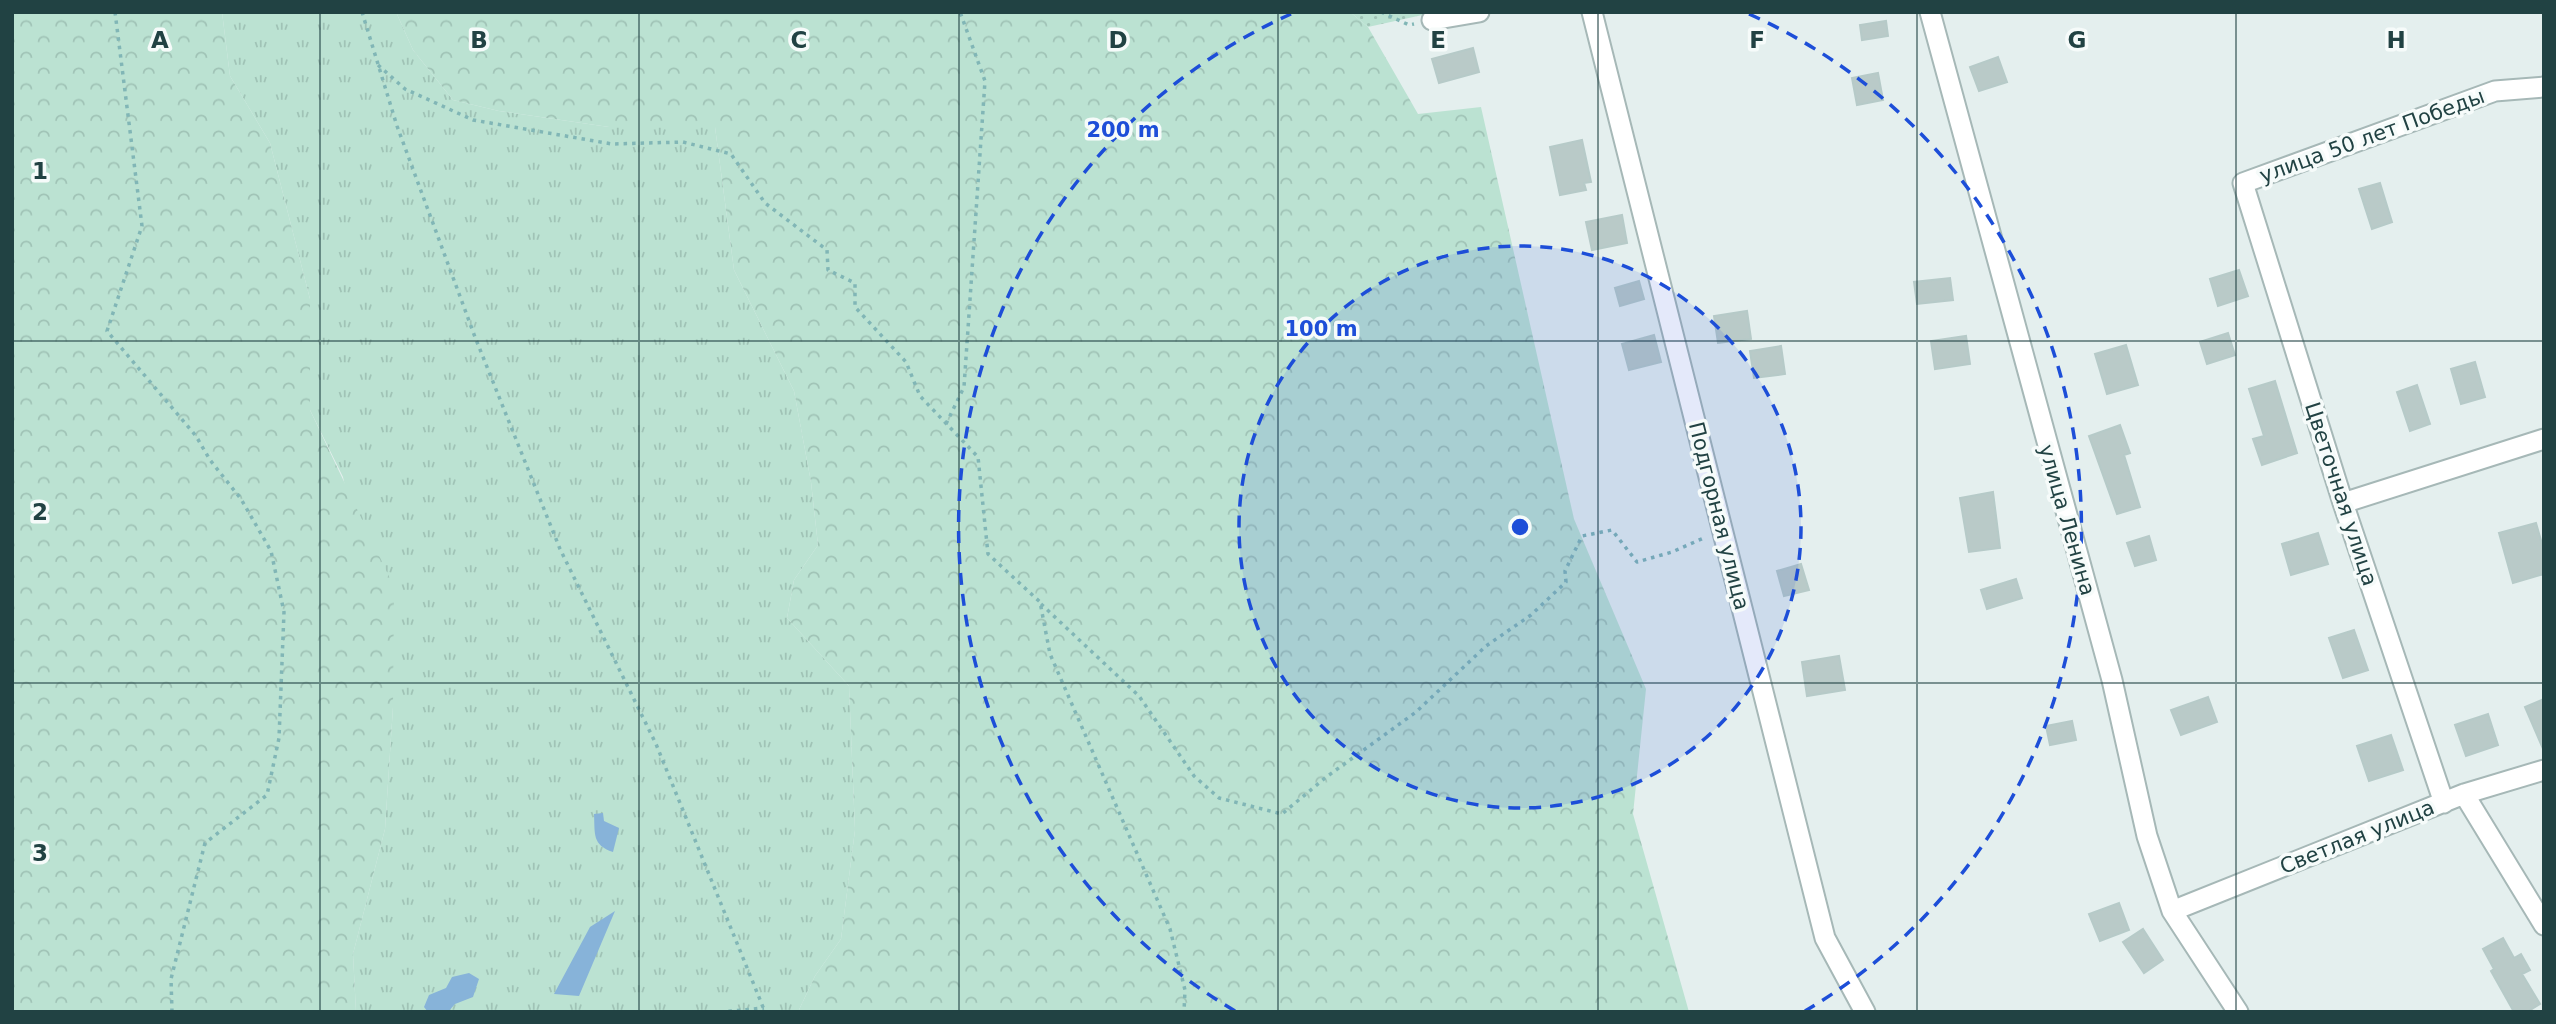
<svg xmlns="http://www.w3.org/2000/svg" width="2556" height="1024" viewBox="0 0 2556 1024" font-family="'DejaVu Sans',sans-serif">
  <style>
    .grass { fill: url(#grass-tufts) }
    .forest { fill: url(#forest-crowns) }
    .garden { fill: url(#garden-dots) }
    .water { fill: #87b3d9 }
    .building { fill: #b9cac8; stroke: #b6cac8; stroke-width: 2 }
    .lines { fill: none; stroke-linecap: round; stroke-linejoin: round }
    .minor-casing { stroke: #a6b8b7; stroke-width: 23 }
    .path { stroke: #81b6b6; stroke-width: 3.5; stroke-dasharray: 3.5 5; stroke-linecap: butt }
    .minor { stroke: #fff; stroke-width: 19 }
    .grid { fill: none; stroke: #214243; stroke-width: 2; stroke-opacity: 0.55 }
    .ring { fill: none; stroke: #1d4ed8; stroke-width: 3.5; stroke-dasharray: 12 9 }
    .labels { text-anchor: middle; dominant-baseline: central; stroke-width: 7; stroke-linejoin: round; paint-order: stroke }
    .street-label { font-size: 21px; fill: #214243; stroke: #f6fbfa }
    .grid-label { font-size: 23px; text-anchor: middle; font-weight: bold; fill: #214243; stroke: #f6fbfa; stroke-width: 7; stroke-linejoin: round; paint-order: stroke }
    .centre { fill: #1d4ed8; stroke: #f6fbfa; stroke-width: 3.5 }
    .ring-label { font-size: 21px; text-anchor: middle; font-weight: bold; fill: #1d4ed8; stroke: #f6fbfa; stroke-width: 7; stroke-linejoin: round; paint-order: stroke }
  </style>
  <defs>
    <pattern id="grass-tufts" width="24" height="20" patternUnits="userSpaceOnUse" patternTransform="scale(1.75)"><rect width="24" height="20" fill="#bbe2d2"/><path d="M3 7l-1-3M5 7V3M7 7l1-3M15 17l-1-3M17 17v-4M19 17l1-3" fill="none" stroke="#a0c3b6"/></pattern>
    <pattern id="forest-crowns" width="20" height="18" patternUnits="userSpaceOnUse" patternTransform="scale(1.75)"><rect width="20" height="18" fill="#bbe2d2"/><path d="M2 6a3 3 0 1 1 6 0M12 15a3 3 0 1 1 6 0" fill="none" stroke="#a0c3b6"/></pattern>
    <pattern id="garden-dots" width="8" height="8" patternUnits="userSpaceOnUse" patternTransform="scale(1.75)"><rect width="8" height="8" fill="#bbe2d2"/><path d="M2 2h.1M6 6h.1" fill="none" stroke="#a0c3b6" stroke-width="1.8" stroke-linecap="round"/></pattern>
  </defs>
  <rect width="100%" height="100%" fill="#e4efee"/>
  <path class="grass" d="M222,12H396L413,50L453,100L499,111L609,127H715L734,270L794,391L811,482L818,545L794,580L787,618L849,686L855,830L841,939L815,976L798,1012H356L353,954L385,829L393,707L343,477L310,410V299L270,143L230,76Z"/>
  <path class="forest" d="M12,12H222L230,76L270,143L310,299V410L394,587L393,707L385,829L353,954L356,1012H12Z
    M396,12H1350L1368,27L1418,114L1481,107L1574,519L1646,689L1633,814L1689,1012H798L815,976L841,939L855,830L849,686L787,618L794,580L818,545L811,482L794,391L734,270L715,127H609L499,111L453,100L413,50Z"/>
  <path class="garden" d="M1350,12H1436L1368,27Z"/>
  <path class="water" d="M603,813L604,821L619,828L613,852C592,845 595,834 594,814Z
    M615,911L579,996L554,994L590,927Z
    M469,973L479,979L473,997L455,1004L448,1012H428L424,1007L429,995L446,988L452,977Z"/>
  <path class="building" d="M1886,21L1888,36L1862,40L1860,25Z
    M1473,48L1479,72L1439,83L1432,59Z
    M1998,57L2007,82L1979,91L1970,67Z
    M1878,73L1883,100L1857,105L1852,78Z
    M1582,140L1591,182L1584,183L1586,190L1560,195L1550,147Z
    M2380,183L2392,222L2372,229L2359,189Z
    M1622,215L1627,243L1592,250L1586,222Z
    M2239,270L2248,296L2218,306L2210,279Z
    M1950,278L1953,300L1917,304L1914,282Z
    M1639,281L1644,299L1620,306L1615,288Z
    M1747,311L1751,339L1718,343L1714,316Z
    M2228,333L2235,355L2207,364L2200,342Z
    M1654,335L1661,362L1629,370L1622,344Z
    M1966,336L1970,364L1935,369L1931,341Z
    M2126,345L2138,385L2107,394L2095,354Z
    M1781,346L1785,374L1754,378L1750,351Z
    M2475,362L2485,397L2461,404L2451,369Z
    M2275,381L2297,453L2262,465L2253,439L2264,436L2249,389Z
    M2417,385L2430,424L2410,431L2397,392Z
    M2120,425L2130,453L2124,455L2140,507L2117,514L2089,436Z
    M1993,492L2000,548L1969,552L1960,498Z
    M2536,523L2544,551V574L2513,583L2499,533Z
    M2318,533L2328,564L2291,575L2282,544Z
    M2149,536L2156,560L2135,566L2127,543Z
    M1801,564L1809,590L1784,596L1777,571Z
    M2016,579L2022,598L1987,609L1981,590Z
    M2354,630L2368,670L2343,678L2329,638Z
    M1839,656L1845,690L1807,696L1802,662Z
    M2208,697L2217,722L2181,735L2171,710Z
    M2544,699V751L2525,707Z
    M2488,714L2498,745L2466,756L2455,725Z
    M2072,721L2076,740L2050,745L2046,726Z
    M2391,735L2403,770L2369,781L2357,746Z
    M2119,903L2129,930L2100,941L2089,914Z
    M2143,929L2163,960L2144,973L2123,942Z
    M2503,938L2514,958L2521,954L2530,970L2522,974L2540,1004L2527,1012H2514L2491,971L2494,969L2483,949Z"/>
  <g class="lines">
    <g class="minor-casing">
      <path id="minor" d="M1592,12L1825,938L1865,1012
        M1930,12L2112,680L2147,836L2172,911L2238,1012
        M1432,20L1479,12
        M2343,503L2544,439
        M2464,794L2544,925
        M2444,803L2343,503L2243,183L2495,91L2544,87
        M2172,911L2464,794L2544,770"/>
    </g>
    <path class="path" d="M115,12L142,226L107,331L196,436L210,460L241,499L271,551L284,612L279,738L267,795L205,843L171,979L172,1012
      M362,12L397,126L475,337L560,549L656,744L765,1012
      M1381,12L1409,25L1414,24
      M378,65L405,89L473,120L612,144L683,142L731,154L765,203L827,250L828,270L855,283V307L906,362L920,396L978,457L988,554L1040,602L1050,654L1170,929L1185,990L1184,1012
      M946,424L964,387L985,81L960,12
      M1041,604L1139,696L1194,776L1219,798L1282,814L1325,778L1416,712L1486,646L1531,615L1566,582L1565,571L1582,536L1612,530L1637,562L1672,552L1706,537
      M720,1012L764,1008"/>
    <use href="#minor" class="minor"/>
  </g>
  <path class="grid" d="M320,12V1012M639,12V1012M959,12V1012M1278,12V1012M1598,12V1012M1917,12V1012M2236,12V1012M12,341H2544M12,683H2544"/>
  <circle cx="1520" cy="527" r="281" fill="#1d4ed8" fill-opacity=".12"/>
  <g class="ring">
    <circle cx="1520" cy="527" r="281"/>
    <path d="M1235 1011A562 562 0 0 1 1291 14M1749 14A562 562 0 0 1 1805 1011"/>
  </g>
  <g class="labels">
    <g class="street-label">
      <text transform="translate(2372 136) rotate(-20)">улица 50 лет Победы</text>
      <text transform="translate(2341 494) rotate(72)">Цветочная улица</text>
      <text transform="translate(1719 516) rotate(76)">Подгорная улица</text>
      <text transform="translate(2067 520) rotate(74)">улица Ленина</text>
      <text transform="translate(2357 837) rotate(-22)">Светлая улица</text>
    </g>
  </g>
  <g class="grid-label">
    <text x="160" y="48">A</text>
    <text x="479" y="48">B</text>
    <text x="799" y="48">C</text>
    <text x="1118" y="48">D</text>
    <text x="1438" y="48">E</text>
    <text x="1757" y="48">F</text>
    <text x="2077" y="48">G</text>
    <text x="2396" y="48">H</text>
    <text x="40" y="179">1</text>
    <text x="40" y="520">2</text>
    <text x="40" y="861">3</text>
  </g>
  <circle cx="1520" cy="527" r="10" class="centre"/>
  <g class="ring-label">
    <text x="1123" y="137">200 m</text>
    <text x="1321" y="336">100 m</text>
  </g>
  <rect width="2556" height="1024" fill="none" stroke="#214243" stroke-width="28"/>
</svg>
